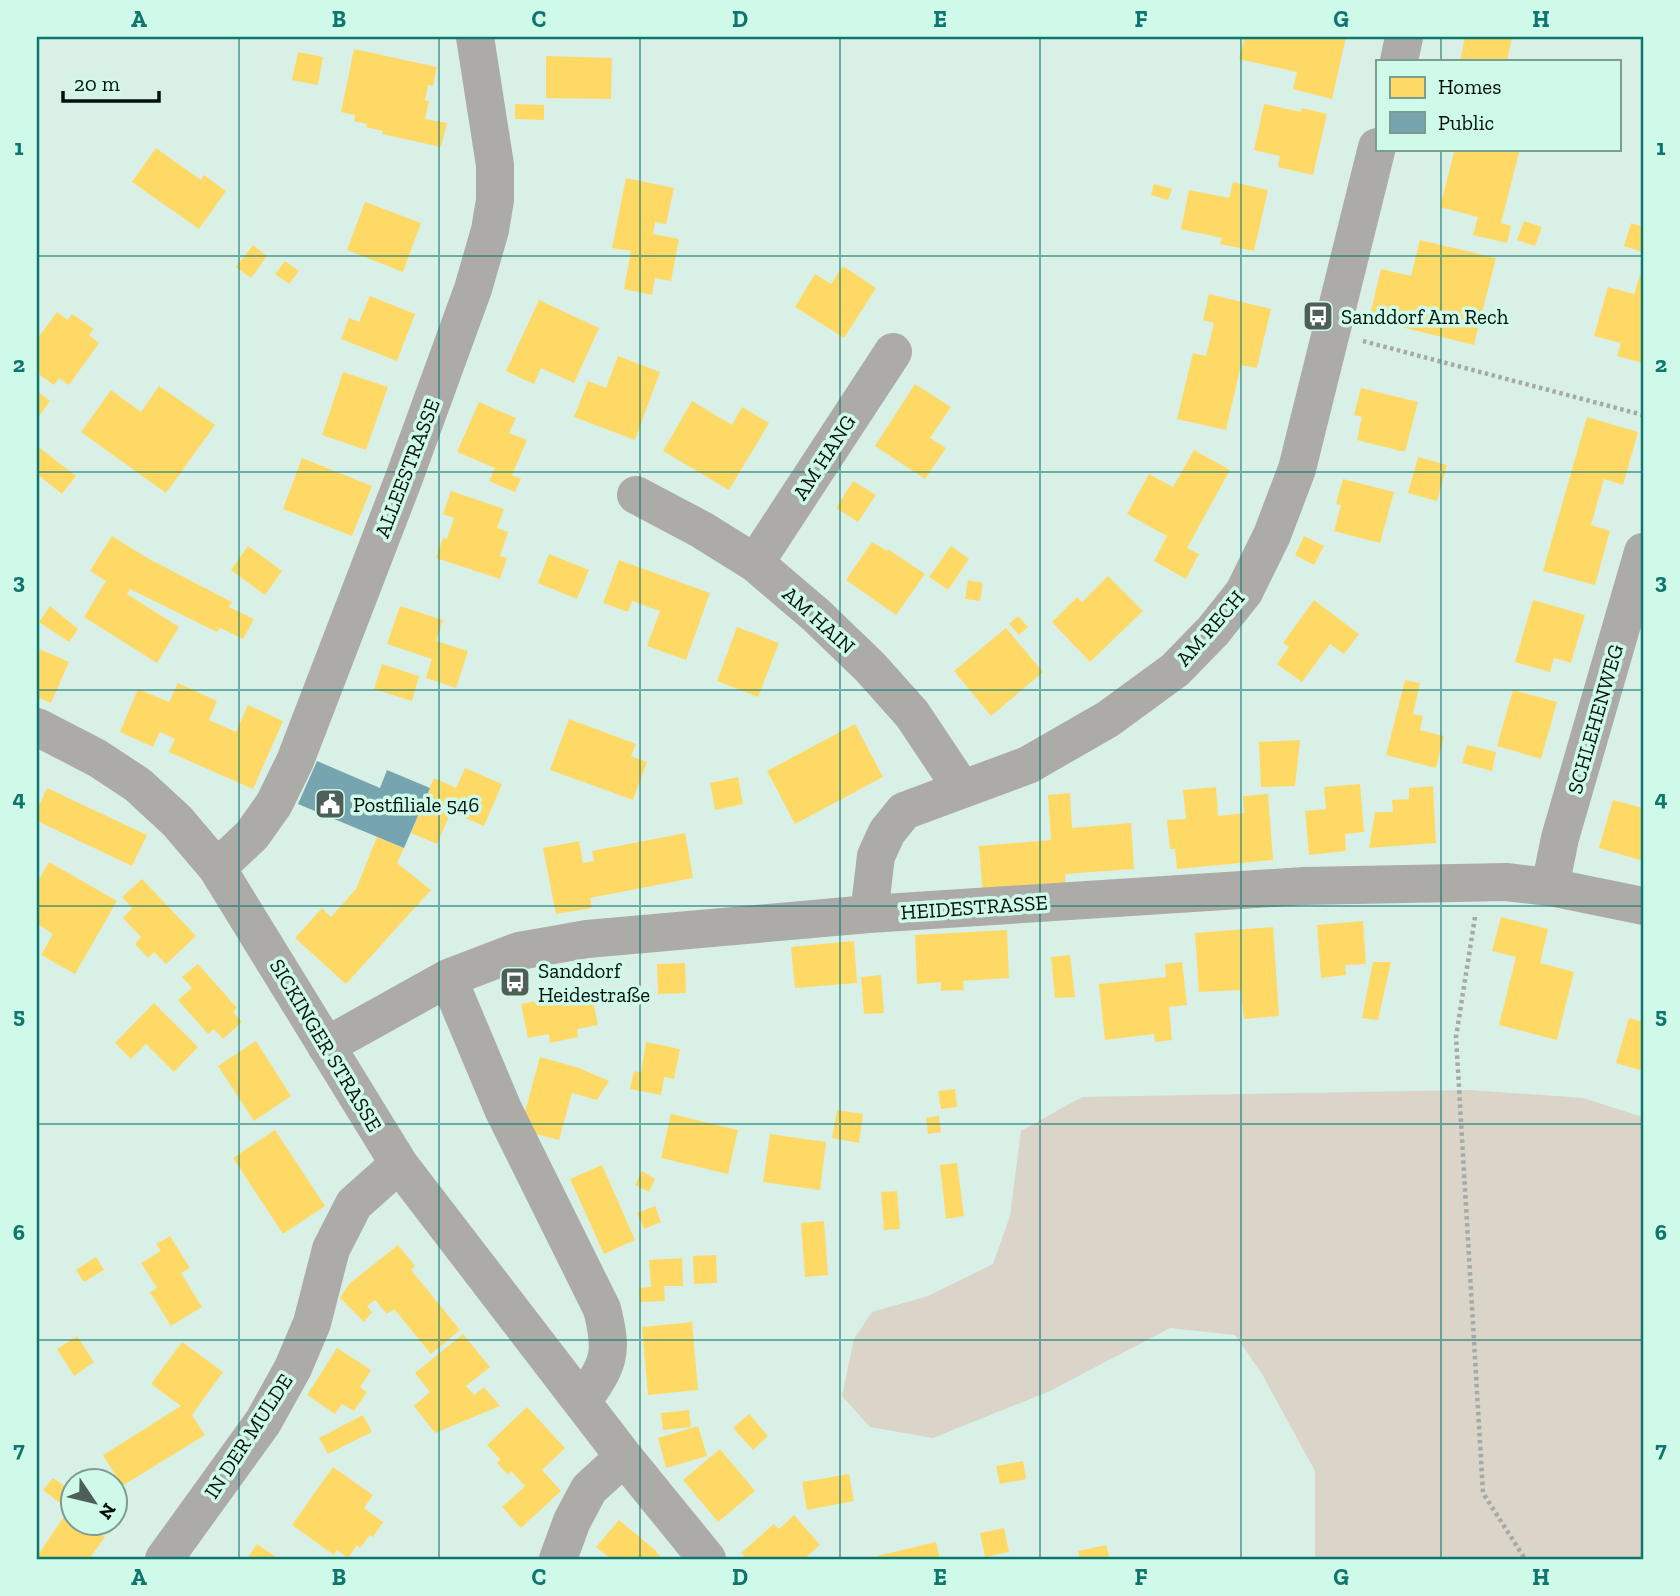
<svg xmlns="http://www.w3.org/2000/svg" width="1680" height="1596" viewBox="0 0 1680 1596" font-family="'Zilla Slab',serif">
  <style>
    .green { fill: #dad4c9 }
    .homes { fill: #ffd966 }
    .public { fill: #76a5af }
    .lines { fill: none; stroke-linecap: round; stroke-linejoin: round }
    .path { stroke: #a6aaa6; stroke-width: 4.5; stroke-dasharray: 3.5 3.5; stroke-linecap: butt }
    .minor { stroke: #adaba7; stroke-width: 38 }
    .grid { fill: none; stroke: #0f766e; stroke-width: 2; stroke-opacity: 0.55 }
    .labels { text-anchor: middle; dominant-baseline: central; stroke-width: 7; stroke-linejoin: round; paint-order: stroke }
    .poi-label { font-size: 21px; fill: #03110c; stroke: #cffaea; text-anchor: start }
    .street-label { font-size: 21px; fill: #03110c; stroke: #cffaea }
    .neatline { fill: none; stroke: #0f766e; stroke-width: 2.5 }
    .grid-label { font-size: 23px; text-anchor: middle; font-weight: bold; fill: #0f766e }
  </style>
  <rect width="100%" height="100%" fill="#d9f0e7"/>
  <path class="green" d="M1470,1090L1583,1098L1643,1117V1559H1315V1471L1262,1374L1235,1335L1170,1328L1050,1391L933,1438L870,1427L842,1396L854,1339L872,1312L928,1296L993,1264L1010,1216L1021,1131L1082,1097Z"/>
  <path class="homes" d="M1245,37H1346L1332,99L1293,89L1297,72L1239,59Z
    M1465,37H1512L1507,61H1460Z
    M354,49L437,67L433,86L428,85L425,100L429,101L425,119L447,123L441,147L382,134L383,131L366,127L367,124L354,121L355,115L341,112Z
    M298,52L323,57L318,85L292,80Z
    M546,56L612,58L611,99L546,98Z
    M515,104L544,105V120L515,119Z
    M1264,104L1301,112L1302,108L1327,114L1313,175L1278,167L1280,156L1254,150Z
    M156,148L201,180L204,175L226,191L199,229L132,182Z
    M1445,149H1520L1501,223L1511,226L1507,243L1473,235L1478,217L1440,207L1454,152Z
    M626,178L674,188L666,224L655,222L653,234L679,239L671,281L655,278L652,295L624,289L631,251L612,248Z
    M1233,182L1268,190L1254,251L1220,244L1222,238L1181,229L1189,190L1229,198Z
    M1154,184L1172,189L1168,200L1151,195Z
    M365,202L421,223L403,272L347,250Z
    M1524,221L1542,227L1535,246L1517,240Z
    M1631,223L1643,227V252L1624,246Z
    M1420,240L1496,258L1482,313L1472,311L1468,325L1478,328L1474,345L1369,319L1381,269L1411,276Z
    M253,245L267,256L251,278L236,267Z
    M285,261L299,271L289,284L275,274Z
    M843,266L876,288L844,338L795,307L815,274L831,284Z
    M1640,275L1643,276V363L1617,356L1621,343L1594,336L1608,287L1634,294Z
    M1209,294L1271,309L1257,368L1241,365L1226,430L1177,419L1193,353L1206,356L1214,323L1203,320Z
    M370,296L415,314L397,361L341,339L349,318L359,322Z
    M539,300L599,328L574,383L541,368L534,384L506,371Z
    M57,312L68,320L72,314L94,329L89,335L99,343L69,385L59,378L54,385L37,373V339Z
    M618,356L660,372L635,440L574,417L588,381L606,388Z
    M343,372L388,387L366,450L322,435Z
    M915,384L951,407L930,438L946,448L925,479L875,446Z
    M159,386L215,425L166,493L81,432L111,390L141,412Z
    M1361,388L1418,402L1405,452L1357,440L1362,417L1354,415Z
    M37,391L50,401L37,419Z
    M692,401L732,425L742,407L769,423L729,490L663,451Z
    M479,402L516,418L509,433L527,440L512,475L521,479L515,492L489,481L495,468L457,452Z
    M1587,417L1638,432L1623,485L1604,479L1591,525L1610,531L1595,585L1543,571Z
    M37,446L76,476L62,494L37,474Z
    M1194,450L1230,470L1187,548L1199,554L1186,579L1154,561L1167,536L1127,514L1149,474L1173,487Z
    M1418,457L1447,465L1437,501L1408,493Z
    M302,458L372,486L352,536L283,509Z
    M1343,479L1394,492L1380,543L1334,531L1341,505L1336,504Z
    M853,481L876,495L858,522L836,508Z
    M451,491L504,509L497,528L508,532L500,556L507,558L500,579L436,558L443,538L447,539L454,518L443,514Z
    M112,536L149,559L232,602L229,607L254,619L243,639L220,628L217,632L130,589L127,594L179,627L157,663L84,617L106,581L90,571Z
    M1304,536L1324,546L1314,565L1295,555Z
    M872,542L887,551L888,549L925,574L896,615L846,580Z
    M248,546L282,571L265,595L231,570Z
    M951,546L969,559L948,590L929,577Z
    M549,554L589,570L577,599L538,583Z
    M619,560L710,593L686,660L647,646L660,611L632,601L628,612L603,603Z
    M1108,576L1143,611L1090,662L1052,622L1077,597L1082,602Z
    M968,580L983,583L980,601L965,599Z
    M1314,600L1359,634L1344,654L1330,644L1302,682L1277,664L1289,647L1283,643Z
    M1533,600L1585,615L1571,663L1554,658L1550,672L1515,662Z
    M50,606L78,629L69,642L39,622Z
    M400,606L443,620L436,641L468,651L456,688L426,678L432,659L387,644Z
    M1018,616L1028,627L1019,635L1009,624Z
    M737,627L779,643L758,697L717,681Z
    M1006,628L1043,672L991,716L954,671Z
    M37,648L69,662L51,703L37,697Z
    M382,664L419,676L412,701L374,689Z
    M1405,680L1420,683L1413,714L1423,716L1420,730L1444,736L1436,768L1386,755Z
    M178,683L217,701L209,720L236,732L248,705L283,721L253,789L169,752L175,739L160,732L153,747L120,732L138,689L169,702Z
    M1513,690L1557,702L1541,759L1497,746Z
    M569,719L636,744L631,756L647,762L633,800L550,770Z
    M855,724L883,777L795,824L767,771Z
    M1300,740L1295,786L1261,787L1259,742Z
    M1467,745L1496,752L1492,771L1462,763Z
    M465,768L502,784L484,826L451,812L437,844L411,833L434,778L456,788Z
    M738,777L743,804L715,810L710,783Z
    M1360,784L1364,832L1345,834L1346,851L1309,855L1305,811L1326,809L1324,787Z
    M1433,786L1436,843L1369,848L1375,812H1393L1392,800L1409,799V788Z
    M1216,787L1218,816L1244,813L1243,796L1268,794L1273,860L1177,869L1175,849H1170L1167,820L1186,819L1183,790Z
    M47,788L147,835L132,866L37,821V810Z
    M1070,793L1072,828L1131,823L1134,869L1065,874L1066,890L983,896L979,846L1051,840L1048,795Z
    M1613,800L1643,808V861L1599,848Z
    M685,833L693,878L590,898L592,908L556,914L543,848L579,841L583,863L594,861L592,851Z
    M377,837L404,848L397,863L431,890L346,984L295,938L322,908L331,917L356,889Z
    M49,862L117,901L75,974L41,955L53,934L37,924V883Z
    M142,879L196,936L166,964L154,952L148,958L135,944L141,937L123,918L132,908L122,897Z
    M1501,917L1548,929L1540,963L1574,972L1557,1040L1499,1025L1516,957L1492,951Z
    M1363,921L1366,964L1345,965L1346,975L1321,978L1317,925Z
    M1273,927L1279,1016L1244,1019L1241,990L1199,992L1195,933Z
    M1007,930L1009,978L963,981L964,990L941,991V982L917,984L915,935Z
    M854,941L857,983L795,988L791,947Z
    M1070,955L1075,997L1055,998L1051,957Z
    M1182,962L1187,1005L1169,1007L1172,1040L1155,1042L1154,1034L1105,1040L1099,984L1166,977L1165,964Z
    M1373,962H1391L1378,1020L1362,1018Z
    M685,963L686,993L658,994L657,964Z
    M198,964L237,1008L233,1012L242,1022L223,1039L214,1029L208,1034L178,1000L192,988L182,977Z
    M881,975L884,1013L864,1014L861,977Z
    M568,989L570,995L591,991L598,1025L577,1029L578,1037L550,1043L549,1034L528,1038L521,1004L542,1000L541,994Z
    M154,1003L198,1047L174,1072L146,1044L131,1059L115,1043Z
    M1629,1018L1643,1022V1071L1616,1063Z
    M256,1041L291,1096L254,1121L218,1066Z
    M646,1042L680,1049L674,1079L664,1077L661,1095L630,1089L634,1071L641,1073Z
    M540,1057L579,1068L609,1081L597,1100L572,1093L559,1140L520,1130Z
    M955,1089L957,1107L941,1109L938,1091Z
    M837,1110L863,1114L859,1143L832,1138Z
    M671,1114L738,1130L728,1174L661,1158Z
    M939,1116L941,1132L928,1134L926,1118Z
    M275,1130L325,1206L283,1234L233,1158Z
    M770,1134L826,1142L820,1190L763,1182Z
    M957,1163L964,1216L946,1219L940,1165Z
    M602,1165L635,1240L604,1254L570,1179Z
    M642,1171L655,1179L649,1192L635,1185Z
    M897,1191L900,1229L884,1230L881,1192Z
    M655,1206L661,1222L644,1229L637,1213Z
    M824,1221L828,1275L805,1277L801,1223Z
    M170,1236L190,1268L181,1273L202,1307L171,1326L150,1292L157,1288L141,1263L161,1251L156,1244Z
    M398,1245L415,1266L411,1270L460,1330L431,1354L394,1309L387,1314L375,1300L367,1306L372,1312L364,1322L340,1298L349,1284Z
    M716,1255L717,1283L694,1284L693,1256Z
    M96,1257L104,1270L84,1282L76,1270Z
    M682,1258L683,1286H664L665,1301L640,1302L639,1288L651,1287L649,1260Z
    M692,1322L698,1390L648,1395L642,1327Z
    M463,1334L490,1367L466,1386L474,1395L484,1387L500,1406L435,1433L414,1406L430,1392L415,1373Z
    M77,1336L94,1362L74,1376L57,1349Z
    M182,1342L223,1372L192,1415L205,1435L122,1486L103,1455L181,1406L151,1384Z
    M337,1348L371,1370L360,1387L367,1392L354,1411L342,1404L335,1414L307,1395Z
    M527,1407L565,1448L542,1470L561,1491L521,1528L502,1507L525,1486L511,1471L508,1475L497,1463L500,1459L487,1445Z
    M689,1410L691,1427L663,1430L661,1413Z
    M749,1414L768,1436L753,1450L733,1428Z
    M363,1415L372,1432L328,1454L319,1438Z
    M698,1426L707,1456L666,1468L658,1438Z
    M720,1449L755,1491L718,1522L683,1480Z
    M1023,1461L1026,1479L1000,1484L996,1466Z
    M333,1467L373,1495L364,1508L383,1522L373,1537L370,1535L360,1548L357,1545L348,1558L337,1550L334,1555L292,1525Z
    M849,1474L854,1501L807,1510L802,1482Z
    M53,1478L74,1493L65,1507L43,1490Z
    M68,1511L74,1515V1522H85L105,1537L89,1559H41L37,1556Z
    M794,1515L820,1545L804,1559H747L741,1553L774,1524L779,1529Z
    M619,1520L655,1550L662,1559H611L596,1547Z
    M1004,1528L1009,1552L985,1557L980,1533Z
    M936,1542L940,1559H878L877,1556Z
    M257,1544L279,1559H247Z
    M1106,1545L1110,1559H1080L1078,1551Z"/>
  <path class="public" d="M317,761L380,788L387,770L430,788L404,848L298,804Z"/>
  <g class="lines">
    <path class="path" d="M1363,341L1643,415
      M1475,917L1456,1037L1483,1493L1525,1559"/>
    <path class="minor" d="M1399,61L1404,37
      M636,495L702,530L755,563L816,615L870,667L912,714L962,789
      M755,563L893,352
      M37,727L97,758L138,785L177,821L217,868L399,1164L624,1457L707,1559
      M217,868L252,835L274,804L295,761L404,478L473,289L490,230L495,200V165L475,37
      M1550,887L1560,838L1643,552
      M869,914L876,856L887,832L904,811L1028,765L1108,719L1175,670L1213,631L1244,592L1272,535L1297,469L1377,147
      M448,978L503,1109L602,1309C614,1356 608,1364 582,1402
      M326,1046L448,978L519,951L587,939L869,914L1304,886L1506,882L1550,887L1643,906
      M164,1559L263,1422L293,1368L312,1323L331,1249L354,1204L399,1164
      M558,1559L572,1521L589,1489L624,1457"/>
  </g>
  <path class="grid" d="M239,37V1559M439,37V1559M640,37V1559M840,37V1559M1040,37V1559M1241,37V1559M1441,37V61M1441,149V1559M37,256H1643M37,472H1643M37,690H1643M37,906H1643M37,1124H1643M37,1340H1643"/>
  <defs>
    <g id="bus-square" transform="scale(1.575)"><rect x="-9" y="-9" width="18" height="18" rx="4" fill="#4e5f59" stroke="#cffaea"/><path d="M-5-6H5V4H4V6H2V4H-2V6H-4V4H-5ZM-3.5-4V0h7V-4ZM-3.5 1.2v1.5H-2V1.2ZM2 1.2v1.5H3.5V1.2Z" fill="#fff"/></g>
    <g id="civic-square" transform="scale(1.575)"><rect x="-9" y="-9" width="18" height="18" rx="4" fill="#4e5f59" stroke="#cffaea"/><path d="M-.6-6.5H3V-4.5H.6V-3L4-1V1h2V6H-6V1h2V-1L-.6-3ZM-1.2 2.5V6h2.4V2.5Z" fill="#fff"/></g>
  </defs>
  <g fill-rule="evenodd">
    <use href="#bus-square" x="1318" y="316"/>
    <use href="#civic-square" x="330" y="804"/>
    <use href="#bus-square" x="515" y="982"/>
  </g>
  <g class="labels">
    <g class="poi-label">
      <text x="1341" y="316">Sanddorf Am Rech</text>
      <text x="353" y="804">Postfiliale 546</text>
      <text x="538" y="970">Sanddorf<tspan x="538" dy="24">Heidestraße</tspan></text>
    </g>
    <g class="street-label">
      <text transform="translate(824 457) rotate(-57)">AM HANG</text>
      <text transform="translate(407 468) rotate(-69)">ALLEESTRASSE</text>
      <text transform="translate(819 620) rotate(42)">AM HAIN</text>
      <text transform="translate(1210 628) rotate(-49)">AM RECH</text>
      <text transform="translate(1595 719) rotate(-74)">SCHLEHENWEG</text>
      <text transform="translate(974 907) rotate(-4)">HEIDESTRASSE</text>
      <text transform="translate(326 1045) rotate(59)">SICKINGER STRASSE</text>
      <text transform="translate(248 1436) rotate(-57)">IN DER MULDE</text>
    </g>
  </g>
  <rect width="1680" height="1596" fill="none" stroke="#cffaea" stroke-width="77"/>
  <rect x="1376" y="60" width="245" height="91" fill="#cffaea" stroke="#7d9d91" stroke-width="2"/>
  <rect x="1390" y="77" width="35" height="21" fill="#ffd966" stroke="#7d9d91" stroke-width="2"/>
  <text x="1438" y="94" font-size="21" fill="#03110c">Homes</text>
  <rect x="1390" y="112" width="35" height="21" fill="#76a5af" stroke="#7d9d91" stroke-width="2"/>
  <text x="1438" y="130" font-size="21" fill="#03110c">Public</text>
  <g transform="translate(94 1502) rotate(125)"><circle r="33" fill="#cffaea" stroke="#7d9d91" stroke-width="2"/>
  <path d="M0-5L12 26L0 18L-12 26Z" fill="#4e5f59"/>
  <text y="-10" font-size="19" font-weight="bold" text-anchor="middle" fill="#03110c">N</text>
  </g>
  <path d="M63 91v10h96v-10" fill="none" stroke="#03110c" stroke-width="3.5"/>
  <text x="74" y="91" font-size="21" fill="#03110c" stroke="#cffaea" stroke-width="5" paint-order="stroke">20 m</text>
  <rect x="38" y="38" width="1604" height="1520" class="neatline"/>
  <g class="grid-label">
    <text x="139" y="27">A</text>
    <text x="339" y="27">B</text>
    <text x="539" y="27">C</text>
    <text x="740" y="27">D</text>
    <text x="940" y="27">E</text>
    <text x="1141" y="27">F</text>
    <text x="1341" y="27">G</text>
    <text x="1541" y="27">H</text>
    <text x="19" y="155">1</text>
    <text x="1661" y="155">1</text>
    <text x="19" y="372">2</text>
    <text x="1661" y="372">2</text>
    <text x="19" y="589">3</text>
    <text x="1661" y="589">3</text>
    <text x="19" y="806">4</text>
    <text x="1661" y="806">4</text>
    <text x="19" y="1023">5</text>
    <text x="1661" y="1023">5</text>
    <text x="19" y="1240">6</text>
    <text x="1661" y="1240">6</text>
    <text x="19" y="1457">7</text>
    <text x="1661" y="1457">7</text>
    <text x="139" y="1585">A</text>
    <text x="339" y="1585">B</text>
    <text x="539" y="1585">C</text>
    <text x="740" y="1585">D</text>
    <text x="940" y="1585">E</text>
    <text x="1141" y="1585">F</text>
    <text x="1341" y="1585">G</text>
    <text x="1541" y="1585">H</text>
  </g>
</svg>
